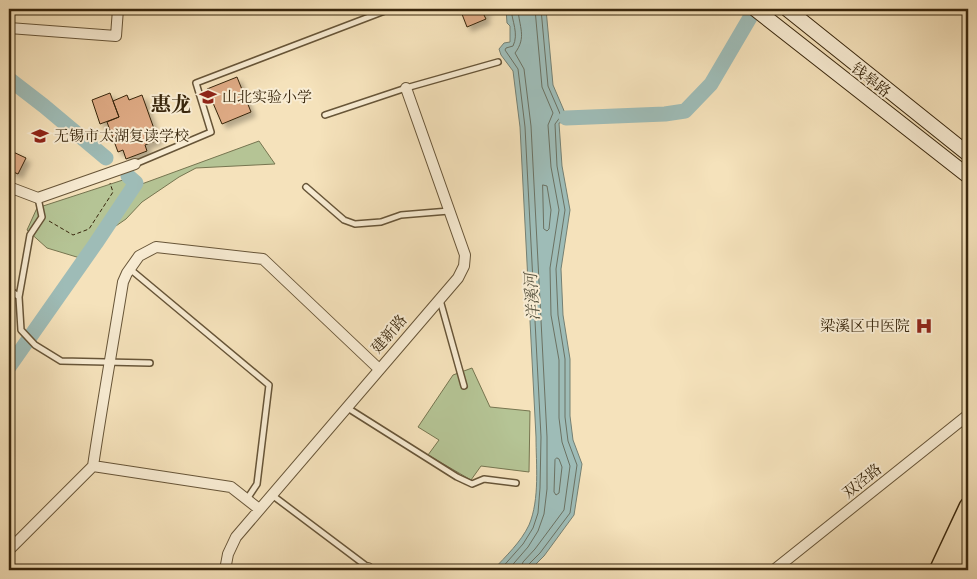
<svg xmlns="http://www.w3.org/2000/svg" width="977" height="579" viewBox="0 0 977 579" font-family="'IM FELL Great Primer','Noto Serif SC',serif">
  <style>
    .green { fill: #b5c495; stroke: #767550 }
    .water { fill: #9ebcb7; stroke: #758073 }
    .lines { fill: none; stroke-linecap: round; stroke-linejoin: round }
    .shore { stroke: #6b7162; stroke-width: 1 }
    .river { stroke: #9ebcb7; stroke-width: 15 }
    .building { fill: #dda983; stroke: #38260c; filter: url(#shadow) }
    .service-casing { stroke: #675538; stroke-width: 8 }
    .minor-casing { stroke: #675538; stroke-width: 12 }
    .secondary-casing { stroke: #38260c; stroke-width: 16 }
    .trunk-casing { stroke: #38260c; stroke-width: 19 }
    .path { stroke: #38260c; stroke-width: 1; stroke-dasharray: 4 2.5; stroke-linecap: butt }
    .service { stroke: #f8ecd3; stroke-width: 5 }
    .minor { stroke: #f8ecd3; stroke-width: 10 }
    .secondary { stroke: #f8ecd3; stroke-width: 14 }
    .trunk { stroke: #f5e2bb; stroke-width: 16 }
    .labels { text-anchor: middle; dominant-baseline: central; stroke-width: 4; stroke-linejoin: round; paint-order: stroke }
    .street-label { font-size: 15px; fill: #38260c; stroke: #f8ecd3 }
    .poi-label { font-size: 15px; fill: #38260c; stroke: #f8ecd3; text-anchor: start }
    .water-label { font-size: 16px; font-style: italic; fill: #57533f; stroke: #f8ecd3 }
    .district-label { font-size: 20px; font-weight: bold; fill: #38260c; stroke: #f8ecd3 }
  </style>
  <defs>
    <filter id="shadow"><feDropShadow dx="4.5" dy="4.5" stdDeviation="2.5" flood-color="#0004"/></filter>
  </defs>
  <rect width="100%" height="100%" fill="#f5e2bb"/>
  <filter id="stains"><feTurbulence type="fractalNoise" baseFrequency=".004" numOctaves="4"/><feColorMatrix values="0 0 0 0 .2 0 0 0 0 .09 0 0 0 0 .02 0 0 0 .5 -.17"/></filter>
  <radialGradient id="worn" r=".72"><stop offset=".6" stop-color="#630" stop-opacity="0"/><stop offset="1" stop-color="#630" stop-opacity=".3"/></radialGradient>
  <path class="green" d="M259,141L275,164L196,168L179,177L142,202L126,219L110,230L139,185Z
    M126,179L131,183L80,258L47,248L27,230L37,208Z
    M472,368L490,407L530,411L529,472L481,466L471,480L428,455L439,440L418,427L453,375Z"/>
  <path class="water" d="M506,9H546L553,85L565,113V122L559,123L562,166L570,210L561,269L563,315L570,359V416L573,440L582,464L574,515L544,556L530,570H493C506,556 521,542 529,525C540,499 536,464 536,437L520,127L513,71L501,55L499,49L504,43L510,42V26L507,23Z"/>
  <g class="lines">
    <path class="shore" d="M543,185L547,186L551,210L549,229L547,231L544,229Z
      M557,458L559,459L562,467L559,493L556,495L554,492L555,460Z
      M500,570L523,544L533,528L538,513L540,488L541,437L525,127L518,69L505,50L506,48L513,46C519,34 512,21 511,9
      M508,570L528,547L538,531L544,514L547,489V437L531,126L524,69L515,53C527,37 519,27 518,9
      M520,570L523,562L535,549L564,510L570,466L562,442L559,418V360L551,315L550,268L559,210L551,167L548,125L553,113L542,87L535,9
      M527,570L528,565L540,553L570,513L577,465L568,441L565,417V359L558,315L556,269L565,210L557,166L555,124L561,116L548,86L541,9"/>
    <path class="river" d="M9,79L44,106L106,158
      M566,118L665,114L685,111L711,84L755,9
      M9,367L96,243L136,183L128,176"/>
  </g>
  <path class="building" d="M460,9H487L488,11L483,13L486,19L467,27Z
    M237,77L251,112L222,124L207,89Z
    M110,93L119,117L100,124L92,100Z
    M127,95L129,100L142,95L158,140L145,145L147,151L126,159L123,150L118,152L107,122L119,117L113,101Z
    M9,150L26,158L18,174L9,170Z"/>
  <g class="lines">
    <g class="service-casing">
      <path id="service" d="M325,115L406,88L498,62
        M135,164L211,132L196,83L390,9
        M306,187L344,220L355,224L381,222L401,215L449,211
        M130,269L269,385L257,484L247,499
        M9,289L19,297L21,330L35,345L61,361L150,363
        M19,297L30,235L42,217L38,198
        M440,300L464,386
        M346,407L457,477L472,484L484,479L516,483
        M272,495L369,568"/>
    </g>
    <g class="minor-casing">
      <path id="minor" d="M9,28L116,36L118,9
        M9,187L38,198L135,164
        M259,509L231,487L93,466C102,405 113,344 123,282L127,273L139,256L156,247L263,259L379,369
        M9,550L93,466
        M225,570L228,554L236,537L458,278L464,266L465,255L406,88
        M366,570L368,568
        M774,570L968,415"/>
    </g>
    <g class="secondary-casing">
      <path id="secondary" d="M755,9L968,176
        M787,9L968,154"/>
    </g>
    <g class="trunk-casing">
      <path id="trunk" d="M938,570L968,506
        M951,570L968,533"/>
    </g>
    <path class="path" d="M49,221L73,235L89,229L113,192L110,183"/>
    <use href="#service" class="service"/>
    <use href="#minor" class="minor"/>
    <use href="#secondary" class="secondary"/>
    <use href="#trunk" class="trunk"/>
  </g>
  <defs>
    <g id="school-bare" transform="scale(1.35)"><path d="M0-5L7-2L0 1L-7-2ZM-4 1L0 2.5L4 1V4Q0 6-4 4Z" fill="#8f2418" stroke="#f8ecd3" stroke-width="2.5" paint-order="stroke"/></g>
    <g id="hospital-bare" transform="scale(1.35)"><path d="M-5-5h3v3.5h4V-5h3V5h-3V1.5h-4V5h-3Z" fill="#8f2418" stroke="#f8ecd3" stroke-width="2.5" paint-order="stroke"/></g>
  </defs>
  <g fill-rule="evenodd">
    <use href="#school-bare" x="208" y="97"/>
    <use href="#school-bare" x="40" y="136"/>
    <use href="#hospital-bare" x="924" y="326"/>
  </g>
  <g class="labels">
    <g class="street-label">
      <text transform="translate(871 80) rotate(38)">钱皋路</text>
      <text transform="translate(389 334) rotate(-49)">建新路</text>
      <text transform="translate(862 481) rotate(-39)">双泾路</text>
    </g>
    <g class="poi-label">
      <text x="222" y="97">山北实验小学</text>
      <text x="54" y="136">无锡市太湖复读学校</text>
      <text x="910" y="326" text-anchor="end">梁溪区中医院</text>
    </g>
    <g class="water-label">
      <text transform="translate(532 297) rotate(-94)">洋溪河</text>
    </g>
    <g class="district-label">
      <text x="171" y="104">惠龙</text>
    </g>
  </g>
  <rect width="977" height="579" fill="none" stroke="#f5e2bb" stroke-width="30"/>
  <rect x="10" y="10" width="957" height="559" fill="none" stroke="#38260c" stroke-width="2.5"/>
  <rect x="15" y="15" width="947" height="549" fill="none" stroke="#38260c"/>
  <rect width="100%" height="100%" filter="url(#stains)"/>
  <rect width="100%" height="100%" fill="url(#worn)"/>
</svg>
